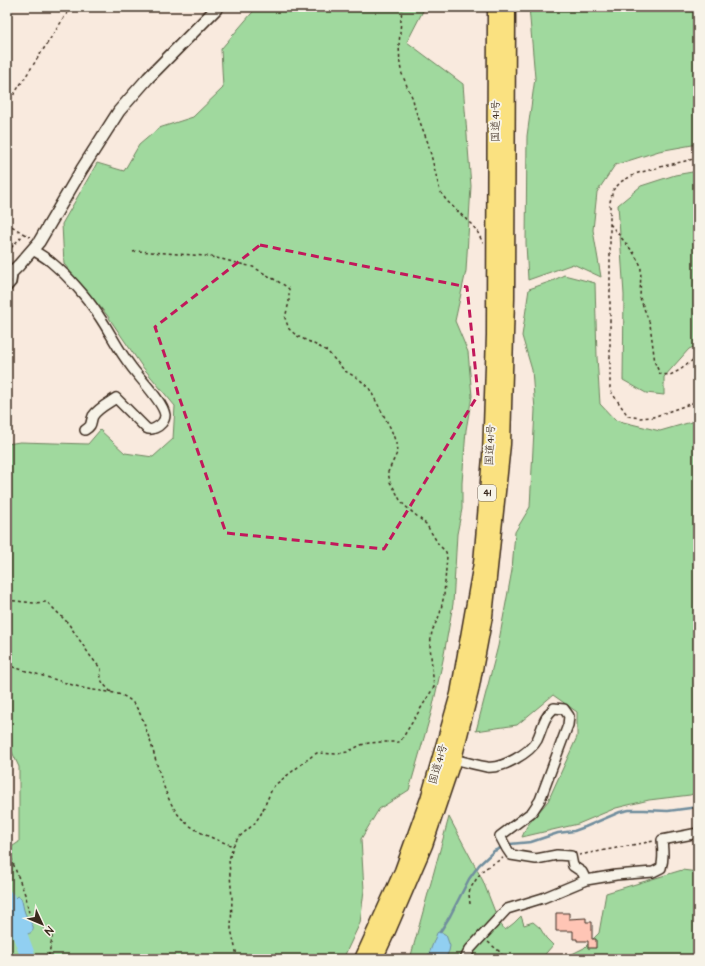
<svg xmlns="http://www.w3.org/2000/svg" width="705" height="966" viewBox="0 0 705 966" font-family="'Architects Daughter','Klee One',sans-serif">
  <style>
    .green { fill: #a0d99e; stroke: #6e825e }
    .water { fill: #91cff1; stroke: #6f8d9d }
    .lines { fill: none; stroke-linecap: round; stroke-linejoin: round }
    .stream { stroke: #6f8d9d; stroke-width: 2.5 }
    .river { stroke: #91cff1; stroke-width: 15 }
    .building { fill: #ffc5b5; stroke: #3b2a1e }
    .service-casing { stroke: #3b2a1e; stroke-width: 8 }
    .minor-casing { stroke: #3b2a1e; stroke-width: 12 }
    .tertiary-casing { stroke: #3b2a1e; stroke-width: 14 }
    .trunk-casing { stroke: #3b2a1e; stroke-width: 17 }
    .path { stroke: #3b2a1e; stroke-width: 1.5; stroke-dasharray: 3 3; stroke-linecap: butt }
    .service { stroke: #f7f3e8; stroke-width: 4.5 }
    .minor { stroke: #f7f3e8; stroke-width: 9 }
    .tertiary { stroke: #f7f3e8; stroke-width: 11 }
    .trunk { stroke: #fae180; stroke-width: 14 }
    .marked { fill: none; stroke: #c2185b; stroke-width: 3; stroke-dasharray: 8 5; stroke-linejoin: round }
    .labels { text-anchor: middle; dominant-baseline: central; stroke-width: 4; stroke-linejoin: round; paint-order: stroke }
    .shield { fill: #f7f3e8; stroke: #73665b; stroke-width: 1 }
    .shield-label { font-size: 10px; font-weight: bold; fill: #3b2a1e }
    .street-label { font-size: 11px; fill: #3b2a1e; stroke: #f7f3e8 }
  </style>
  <rect width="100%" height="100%" fill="#f9eade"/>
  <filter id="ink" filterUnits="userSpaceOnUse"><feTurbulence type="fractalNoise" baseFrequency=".025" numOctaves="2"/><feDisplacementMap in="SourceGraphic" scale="8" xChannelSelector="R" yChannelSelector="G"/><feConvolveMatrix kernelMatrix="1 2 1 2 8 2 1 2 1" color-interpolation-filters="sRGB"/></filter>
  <g filter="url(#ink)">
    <path class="green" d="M257,7H425L407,42L463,84L471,186L466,271L455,321L468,352L472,396L466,430L462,483V509L457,534L453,604L443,660L432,710L409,790L379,809L361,839L364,890L360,923L343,959H7V850L19,842V767L7,741V444L20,442L88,444L100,430L125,453L153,457L173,439L175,406L141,365L107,315L64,264L62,224L97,163L124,171L139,145L159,128L193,117L223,88L221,49Z
      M529,7H698V144L659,151L615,165L597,192L593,230L601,277L573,264L528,280L526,243L527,136L535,78Z
      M698,171V345L689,349L664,377V395L646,393L623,380L624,295L618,205L641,186L675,175Z
      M564,275L595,283L597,357L600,404L615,420L660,431L698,420V792L690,795L649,800L616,808L578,824L522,837L527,826L548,801L577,737V712L553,695L517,725L476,731L498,646L512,570L515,532L530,507L535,410L532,370L522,336L529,289L552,281Z
      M449,817L483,881L499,922L505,930L514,923L521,916L524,925L533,922L540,928L546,938L553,945L541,959H410Z
      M682,870L698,872V959H562L584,948L599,933L606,893Z"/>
    <path class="water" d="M18,896L21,898C23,903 23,908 25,913C27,918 30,920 32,924C39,937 15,936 9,933L7,931V911L8,901L15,899Z
      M438,932L443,933L446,935L450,946L449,951L445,959H427L437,933Z"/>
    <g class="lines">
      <path class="stream" d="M440,932L450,916L469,879L479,865L494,851L510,844L531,842L558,833L574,831L585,827L620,812L629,810H644L668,811L698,807"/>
      <path class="river" d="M7,898L19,920L20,935L29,959"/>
    </g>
    <path class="building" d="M556,913H569V919L586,918V922H592V939H596V948H588V941H577V939H573V931H556Z"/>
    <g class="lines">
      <g class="service-casing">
        <path id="service" d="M7,290L13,283L14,277L11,274"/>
      </g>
      <g class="minor-casing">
        <path id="minor" d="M33,250C39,254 45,257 51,262C68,276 87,297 99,316C110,332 118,350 130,365C138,377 163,401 165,415C165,421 160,426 155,428C151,430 149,430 146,428L116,398C109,403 98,408 93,416C90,423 93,425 85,430
          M454,759C465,762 476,765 487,767C502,769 530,753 537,740C543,727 543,718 554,708L564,709L569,716L568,725L540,800L532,812L500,836L507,849L511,855L536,859L557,855L571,856L573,866L582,872L586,880
          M465,959L470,949L507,909L543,898L586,880L616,875L653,872L661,868C664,859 663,850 662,840L698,833"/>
      </g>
      <g class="tertiary-casing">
        <path id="tertiary" d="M7,277L19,265L39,242L82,169L119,111L148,78L218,7"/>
      </g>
      <g class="trunk-casing">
        <path id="trunk" d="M362,959L402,871L428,799L458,694L481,563L490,457L494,335L495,7
          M375,959L388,931L425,845L454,759L471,691L485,616L503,444L507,298L508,7"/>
      </g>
      <path class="path" d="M402,7L399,45L400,65L402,74L407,86L413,99L415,109L428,143L440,191L446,200L472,225L477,231L483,243
        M7,105L71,7
        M698,158L664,166L638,173L622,181L613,190L610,202V388L612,393L628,416L640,418L653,417L698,401
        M7,223L24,234
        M610,224L633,252L640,264L641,269L640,298L650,324L655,363L660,374L670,375L680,370L698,356
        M7,252L24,234L30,237
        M133,252L137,251L206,256L221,259L253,267L284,285L289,289V302L285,318L289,329L297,336L312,343L327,351L345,371L359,379L369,388L391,429L396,443L397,453L388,472L390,482L395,490L400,500L404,505L426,524L439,545L446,552L447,556L444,595L440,614L432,631L430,646L434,687L400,742H380L369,743L361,745L347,752L337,754L317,753L312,756L275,785L272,789L261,814L254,824L238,838L233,846L229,860L230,875L232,898L231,929L237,956L236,959
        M7,600L34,603L47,602L68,623L91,657L101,669C100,683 102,682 111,692
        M7,665C25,671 44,676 63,682C69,684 76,686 83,688C97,692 118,690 130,700C139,708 143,720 147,732C158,760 163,807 189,825C202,835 218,840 233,846
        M7,841L11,858L26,897L29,913L33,919L48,930L51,934L52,938L48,959
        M579,855L654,841
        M470,904L469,894L470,889L477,878L484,869L503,858
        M488,942L500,952L505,959"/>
      <use href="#service" class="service"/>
      <use href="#minor" class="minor"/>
      <use href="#tertiary" class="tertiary"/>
      <use href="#trunk" class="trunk"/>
    </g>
  </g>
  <path class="marked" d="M260,245L467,287L478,395L384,549L226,533L155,327Z"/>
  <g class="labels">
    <rect class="shield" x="478" y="485" width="18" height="16" rx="3"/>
    <g class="shield-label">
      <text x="487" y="493">41</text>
    </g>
    <g class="street-label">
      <text transform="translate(495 121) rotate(-90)">国道41号</text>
      <text transform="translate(490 445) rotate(-87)">国道41号</text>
      <text transform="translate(438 764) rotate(-74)">国道41号</text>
    </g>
  </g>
  <rect width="705" height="966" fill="none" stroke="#f7f3e8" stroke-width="24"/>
  <rect x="12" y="12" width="681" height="942" fill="none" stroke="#3b2a1e" stroke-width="1.5" filter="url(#ink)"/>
  <g transform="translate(42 924) rotate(134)" stroke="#f7f3e8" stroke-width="3" paint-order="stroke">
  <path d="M0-3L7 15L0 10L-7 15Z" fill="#3b2a1e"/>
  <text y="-6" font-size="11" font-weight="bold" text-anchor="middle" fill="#3b2a1e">N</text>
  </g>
</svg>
